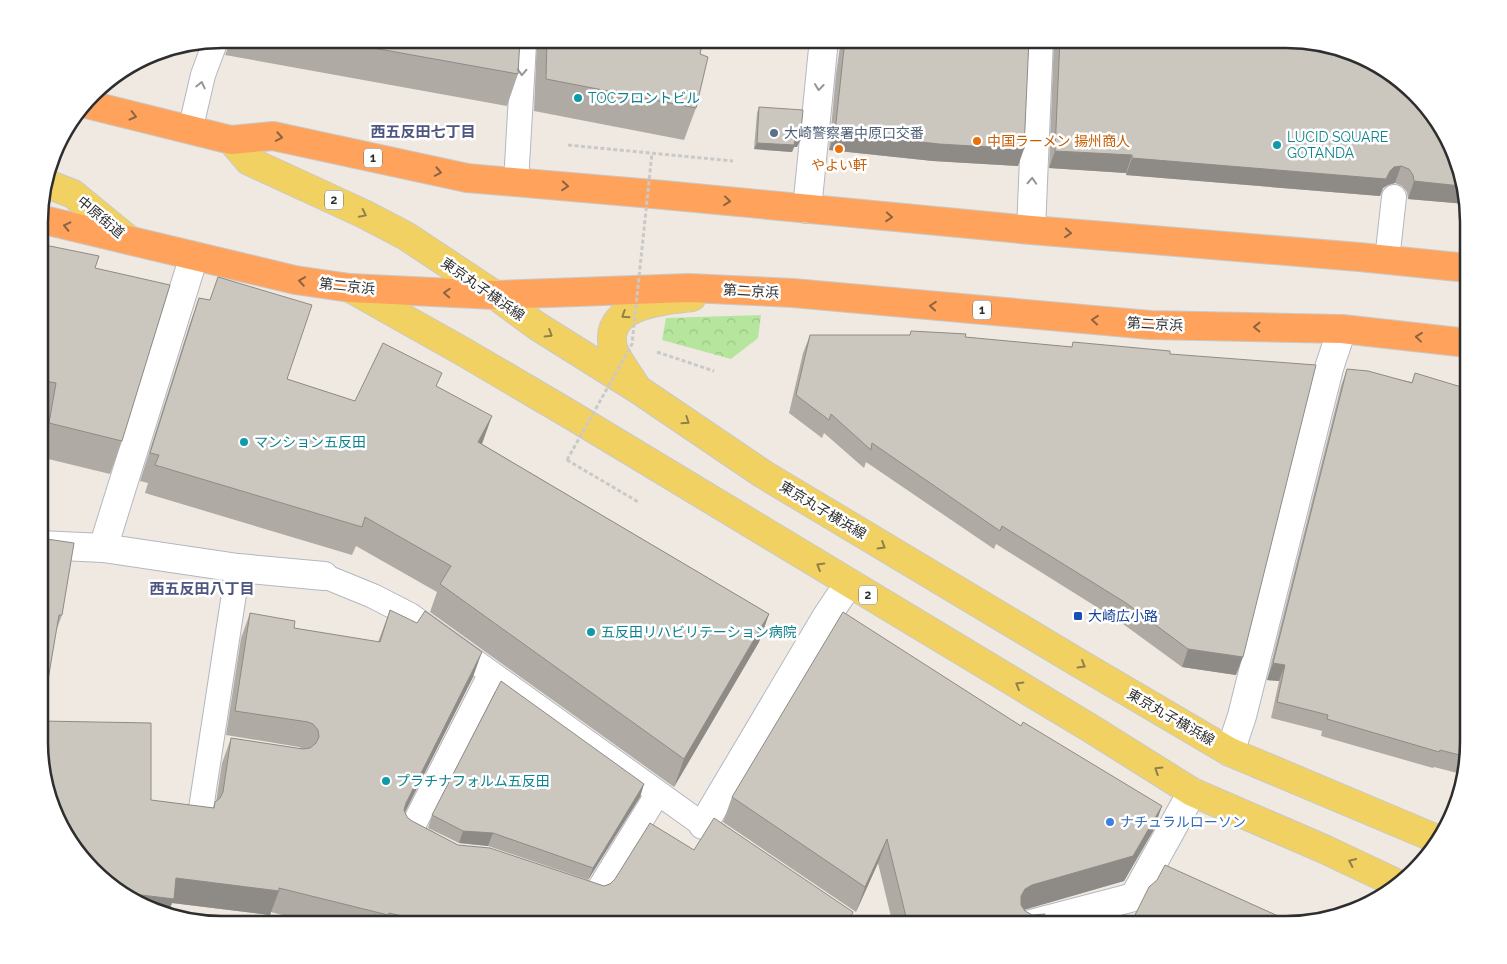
<svg xmlns="http://www.w3.org/2000/svg" width="1507" height="964" viewBox="0 0 1507 964" font-family="Raleway,'Noto Sans JP',sans-serif">
  <style>
    .forest { fill: url(#forest-crowns) }
    .lines { fill: none; stroke-linecap: round; stroke-linejoin: round }
    .lane-casing { stroke: #b4b7c1; stroke-width: 26 }
    .street-casing { stroke: #b4b7c1; stroke-width: 30 }
    .primary-casing { stroke: #c9c9c9; stroke-width: 30 }
    .highway-casing { stroke: #c9c9c9; stroke-width: 30 }
    .path { stroke: #c9c9c9; stroke-width: 3; stroke-dasharray: 4 2.5; stroke-linecap: butt }
    .lane { stroke: #fff; stroke-width: 24 }
    .street { stroke: #fff; stroke-width: 28 }
    .primary { stroke: #f2d163; stroke-width: 28 }
    .highway { stroke: #ffa35c; stroke-width: 28 }
    .path-bridge { stroke: #c9c9c9; stroke-width: 3; stroke-dasharray: 4 2.5; stroke-linecap: butt }
    .wall { fill: #afaba4 }
    .shaded-wall { fill: #8e8b86 }
    .building { fill: #cbc7bf; stroke: #8e8b86 }
    .oneway { stroke: #969696 }
    .oneway2 { stroke: #8c6343 }
    .oneway3 { stroke: #908048 }
    .culture-dot { fill: #0f9aa8; stroke: #fff; stroke-width: 2 }
    .service-dot { fill: #5c6f8a; stroke: #fff; stroke-width: 2 }
    .food-dot { fill: #e8710a; stroke: #fff; stroke-width: 2 }
    .transit-dot { fill: #1a4fb4; stroke: #fff; stroke-width: 2 }
    .shop-dot { fill: #3f7fe0; stroke: #fff; stroke-width: 2 }
    .labels { text-anchor: middle; dominant-baseline: central; stroke-width: 5; stroke-linejoin: round; paint-order: stroke }
    .shield { fill: #fff; stroke: #6d6d6d; stroke-width: 1 }
    .shield-label { font-size: 12px; font-weight: bold; fill: #2e2e2e }
    .culture-label { font-size: 14px; fill: #0d838f; stroke: #fff; text-anchor: start }
    .service-label { font-size: 14px; fill: #4e5e75; stroke: #fff; text-anchor: start }
    .food-label { font-size: 14px; fill: #c56008; stroke: #fff; text-anchor: start }
    .street-label { font-size: 14px; fill: #2e2e2e; stroke: #fff }
    .transit-label { font-size: 14px; fill: #164399; stroke: #fff; text-anchor: start }
    .shop-label { font-size: 14px; fill: #366cbe; stroke: #fff; text-anchor: start }
    .neighbourhood-label { font-size: 15px; font-weight: bold; fill: #4d5680; stroke: #fff }
    .rim { fill: none; stroke: #2e2e2e; stroke-width: 2.5 }
  </style>
  <defs>
    <pattern id="forest-crowns" width="20" height="18" patternUnits="userSpaceOnUse" patternTransform="scale(1.25)"><rect width="20" height="18" fill="#b6e59e"/><path d="M2 6a3 3 0 1 1 6 0M12 15a3 3 0 1 1 6 0" fill="none" stroke="#9dc588"/></pattern>
  </defs>
  <rect width="100%" height="100%" fill="#efe9e1"/>
  <path class="forest" d="M761,315L758,338L731,359L662,340L666,318Z"/>
  <g class="lines">
    <g class="lane-casing">
      <path id="lane" d="M505,39L524,44L516,182
        M190,131L203,75L216,40
        M1387,260L1394,197
        M324,576L373,596L410,615L717,835
        M200,815L238,568
        M427,843L409,834L491,673
        M578,892L594,897L658,793"/>
    </g>
    <g class="street-casing">
      <path id="street" d="M807,209L824,39
        M1031,230L1039,39
        M40,545L103,548L238,568L324,576
        M103,548L194,256
        M1230,752L1242,716L1329,368L1342,329
        M703,825L827,616L849,583
        M1027,925L1134,897L1192,792"/>
    </g>
    <g class="primary-casing">
      <path id="primary" d="M231,140L249,161L364,214L406,236L495,295L537,326L639,390L763,474L1077,662L1230,752L1439,840
        M45,183L73,194L129,240
        M350,288L462,351L571,415L1090,728L1192,792L1324,849L1396,883
        M635,385C628,373 612,354 612,341C609,304 666,300 692,297"/>
    </g>
    <g class="highway-casing">
      <path id="highway" d="M86,104L231,140L273,136L467,178L664,195L1031,230L1359,257L1468,268
        M40,219L295,280L350,288L495,295L689,288L793,293L1150,325L1342,329L1468,343"/>
    </g>
    <path class="path" d="M568,145L733,161
      M657,352L714,371
      M567,460L640,503"/>
    <use href="#lane" class="lane"/>
    <use href="#street" class="street"/>
    <use href="#primary" class="primary"/>
    <use href="#highway" class="highway"/>
    <path class="path-bridge" d="M567,460L632,344L652,153"/>
  </g>
  <path class="wall" d="M229,39H520L518,74L507,106L225,55L229,45Z
    M537,39H703L700,54L696,108L684,140L534,111Z
    M841,39H1029L1018,166L933,161L829,150L836,74Z
    M1054,39H1229V40L1314,47V42L1333,45L1444,130L1466,204L1408,199L1407,192L1402,186L1395,183L1388,185L1383,188L1380,196L1126,175V173L1049,168Z
    M201,43L198,50L180,47Z
    M759,107L797,147H794L792,152L754,149L757,113Z
    M40,244L95,268L122,441L110,474L40,457V437L44,416L40,415Z
    M218,277L287,379L355,401L437,387L482,444L769,614L759,642L674,787L430,612L437,592L356,546L352,555L145,493L148,483L140,481L189,326L199,298L210,300Z
    M810,335L965,337L1071,347L1170,354L1236,675L1182,667L1119,621L996,544L994,549L866,462L864,468L824,433L822,438L789,413L803,353Z
    M1347,369L1412,382L1415,373L1468,754L1461,774L1434,767L1433,768L1321,736L1322,731L1271,718L1279,681L1267,680L1341,386Z
    M40,538L62,615L56,631L41,721L151,800L213,808L216,802L222,763L231,738L303,749L299,747L226,735L241,638L250,613L294,628L378,642L390,610L473,677L405,812L407,817L412,821L458,845L604,886L694,850L848,925H321L271,912L270,915L172,903L167,916L120,895L40,766Z
    M1021,726L1162,806L1153,831L1124,881L1024,910L1025,911L1032,915L1044,918L1058,925H893L878,863L856,912L723,822L732,797Z
    M644,784L640,797L588,880L488,846L459,843L428,828L432,815Z"/>
  <path class="shaded-wall" d="M835,132L1024,149L1018,166L933,161L829,150Z
    M795,140L800,141L797,147H794L792,152L754,149L757,143Z
    M1055,151L1132,155L1126,173L1049,168Z
    M1132,158L1394,167L1401,166L1395,183L1388,185L1383,188L1380,196L1126,175Z
    M1414,181L1461,186L1466,204L1408,199Z
    M492,416L482,444L468,470L478,442Z
    M769,614L759,642L674,787L684,759Z
    M1188,649L1243,657L1236,675L1182,667Z
    M482,652L473,677L397,828L406,803Z
    M1273,663L1285,665L1279,681L1267,680Z
    M644,784L640,797L588,880L593,868Z
    M1162,806L1153,831L1124,881L1023,910L1016,914L1021,896L1025,889Z
    M463,831L493,833L488,846L459,843Z
    M887,839L878,863L856,912L865,887Z
    M176,878L279,891L270,915L172,903L167,916L120,895L117,892Z
    M781,918L778,925H775Z"/>
  <path class="building" d="M323,39H520L518,74Z
    M547,39H703L700,54L708,57L696,108L546,79Z
    M845,39H1029L1024,149L939,144L835,132Z
    M1060,39H1229V40L1318,47L1319,43L1333,45L1387,69L1444,130L1461,186L1414,181L1413,175L1409,169L1401,166L1394,167L1390,171L1386,179L1132,158V155L1055,151Z
    M759,107L803,110L800,141L795,140L794,145L757,143Z
    M40,244L99,256L95,268L170,285L122,441L49,423L56,383L40,380Z
    M218,277L312,305L287,379L355,401L383,343L442,373L436,386L492,416L478,442L769,614L684,759L440,584L451,566L365,517L362,527L155,465L159,455L150,453L199,298L210,300Z
    M911,331L966,334L965,337L1072,347L1073,342L1170,351V354L1316,365L1243,657L1188,649L1126,603L1002,526L1000,531L872,443L871,450L831,414L829,420L796,395L810,335H910Z
    M1347,369L1368,371L1412,383L1415,373L1468,389V754L1467,757L1440,750L1439,752L1327,719L1328,715L1277,702L1285,665L1273,663Z
    M40,538L74,543L62,615H59L41,721L151,723V800L214,808L215,802L220,798L223,792L231,738L303,749L310,748L316,743L319,737L318,730L313,724L308,722L235,711L250,613L295,621L294,628L380,642L390,610L417,623L425,611L482,652L406,803L404,810L407,817L412,821L458,845L490,848L604,886L610,884L615,879L650,823L694,850L714,818L853,912L847,925H779L781,918L775,925H474L434,916L433,923L389,913L388,915L279,888V891L176,878L174,899L117,892L69,844L40,766Z
    M843,612L1021,726L1023,722L1162,806L1133,856L1032,885L1025,889L1021,896V905L1025,911L1032,915L1045,914L1043,918L1058,925H908L887,839L865,887L732,797Z
    M501,681L644,784L593,868L493,833L463,831L432,815Z
    M1165,865L1298,925H1130L1149,887L1157,880Z"/>
  <defs><path id="oneway-chevron" d="M-2-3.5L2.5 0L-2 3.5" fill="none" stroke-width="1.6" stroke-linecap="round" stroke-linejoin="round" transform="scale(1.25)"/></defs>
  <g class="oneway">
    <use href="#oneway-chevron" transform="translate(522 72) rotate(93)"/>
    <use href="#oneway-chevron" transform="translate(201 85) rotate(-77)"/>
    <use href="#oneway-chevron" transform="translate(819 87) rotate(96)"/>
    <use href="#oneway-chevron" transform="translate(1032 181) rotate(-87)"/>
  </g>
  <g class="oneway2">
    <use href="#oneway-chevron" transform="translate(133 116) rotate(14)"/>
    <use href="#oneway-chevron" transform="translate(279 137) rotate(10)"/>
    <use href="#oneway-chevron" transform="translate(438 172) rotate(11)"/>
    <use href="#oneway-chevron" transform="translate(565 186) rotate(5)"/>
    <use href="#oneway-chevron" transform="translate(727 201) rotate(6)"/>
    <use href="#oneway-chevron" transform="translate(889 217) rotate(5)"/>
    <use href="#oneway-chevron" transform="translate(67 226) rotate(-167)"/>
    <use href="#oneway-chevron" transform="translate(1068 233) rotate(5)"/>
    <use href="#oneway-chevron" transform="translate(302 281) rotate(-171)"/>
    <use href="#oneway-chevron" transform="translate(447 293) rotate(-177)"/>
    <use href="#oneway-chevron" transform="translate(933 306) rotate(-175)"/>
    <use href="#oneway-chevron" transform="translate(1095 320) rotate(-175)"/>
    <use href="#oneway-chevron" transform="translate(1257 327) rotate(-179)"/>
    <use href="#oneway-chevron" transform="translate(1419 337) rotate(-174)"/>
  </g>
  <g class="oneway3">
    <use href="#oneway-chevron" transform="translate(363 214) rotate(26)"/>
    <use href="#oneway-chevron" transform="translate(625 315) rotate(147)"/>
    <use href="#oneway-chevron" transform="translate(549 334) rotate(32)"/>
    <use href="#oneway-chevron" transform="translate(686 421) rotate(34)"/>
    <use href="#oneway-chevron" transform="translate(882 546) rotate(31)"/>
    <use href="#oneway-chevron" transform="translate(820 566) rotate(-149)"/>
    <use href="#oneway-chevron" transform="translate(1082 665) rotate(30)"/>
    <use href="#oneway-chevron" transform="translate(1019 685) rotate(-149)"/>
    <use href="#oneway-chevron" transform="translate(1158 770) rotate(-148)"/>
    <use href="#oneway-chevron" transform="translate(1352 862) rotate(-155)"/>
  </g>
  <g class="culture-dot">
    <circle cx="578" cy="98" r="5"/>
    <circle cx="1277" cy="145" r="5"/>
    <circle cx="244" cy="442" r="5"/>
    <circle cx="591" cy="632" r="5"/>
    <circle cx="386" cy="781" r="5"/>
  </g>
  <circle class="service-dot" cx="774" cy="133" r="5"/>
  <g class="food-dot">
    <circle cx="977" cy="141" r="5"/>
    <circle cx="839" cy="149" r="5"/>
  </g>
  <rect class="transit-dot" x="1073" y="611" width="10" height="10" rx="2.5"/>
  <circle class="shop-dot" cx="1110" cy="822" r="5"/>
  <g class="labels">
    <g class="shield">
      <rect x="364" y="148.5" width="18" height="19" rx="4"/>
      <rect x="325" y="190.5" width="18" height="19" rx="4"/>
      <rect x="973" y="300.5" width="18" height="19" rx="4"/>
      <rect x="859" y="585.5" width="18" height="19" rx="4"/>
    </g>
    <g class="shield-label">
      <text x="373" y="158">1</text>
      <text x="334" y="200">2</text>
      <text x="982" y="310">1</text>
      <text x="868" y="595">2</text>
    </g>
    <g class="culture-label">
      <text x="588" y="98">TOCフロントビル</text>
      <text x="1287" y="137">LUCID SQUARE<tspan x="1287" dy="16">GOTANDA</tspan></text>
      <text x="254" y="442">マンション五反田</text>
      <text x="601" y="632">五反田リハビリテーション病院</text>
      <text x="396" y="781">プラチナフォルム五反田</text>
    </g>
    <g class="service-label">
      <text x="784" y="133">大崎警察署中原口交番</text>
    </g>
    <g class="food-label">
      <text x="987" y="141">中国ラーメン 揚州商人</text>
      <text x="839" y="165" text-anchor="middle">やよい軒</text>
    </g>
    <g class="street-label">
      <text transform="translate(101 217) rotate(40)">中原街道</text>
      <text transform="translate(347 286) rotate(6)">第二京浜</text>
      <text transform="translate(483 289) rotate(35)">東京丸子横浜線</text>
      <text transform="translate(751 291) rotate(3)">第二京浜</text>
      <text transform="translate(1155 324) rotate(3)">第二京浜</text>
      <text transform="translate(823 510) rotate(31)">東京丸子横浜線</text>
      <text transform="translate(1171 717) rotate(30)">東京丸子横浜線</text>
    </g>
    <g class="transit-label">
      <text x="1088" y="616">大崎広小路</text>
    </g>
    <g class="shop-label">
      <text x="1120" y="822">ナチュラルローソン</text>
    </g>
    <g class="neighbourhood-label">
      <text x="423" y="132">西五反田七丁目</text>
      <text x="202" y="589">西五反田八丁目</text>
    </g>
  </g>
  <path d="M0 0H1507V964H0ZM222 48H1286A174 174 0 0 1 1460 222V742A174 174 0 0 1 1286 916H222A174 174 0 0 1 48 742V222A174 174 0 0 1 222 48Z" fill="#fff" fill-rule="evenodd"/>
  <path class="rim" d="M222 48H1286A174 174 0 0 1 1460 222V742A174 174 0 0 1 1286 916H222A174 174 0 0 1 48 742V222A174 174 0 0 1 222 48Z"/>
</svg>
